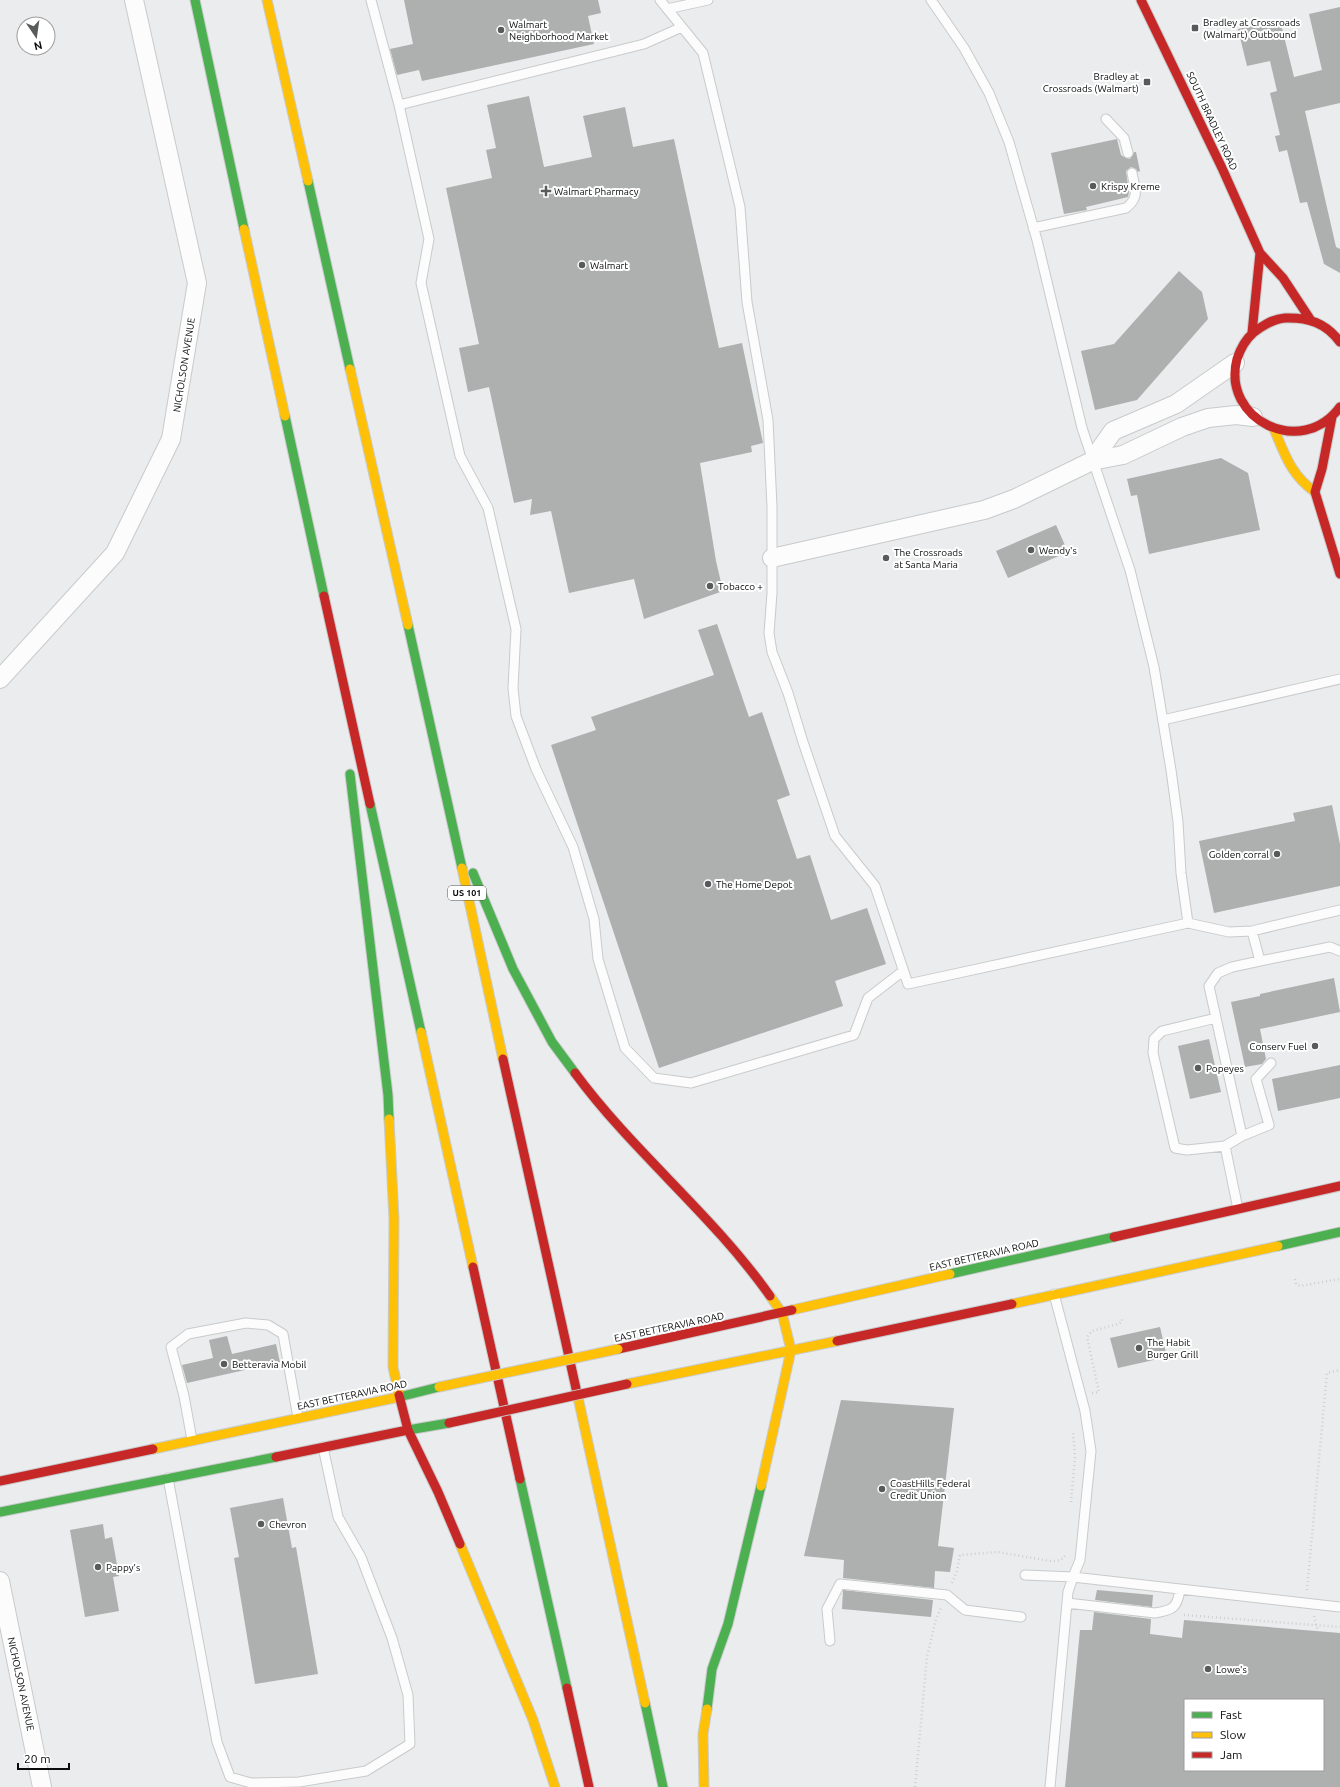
<svg xmlns="http://www.w3.org/2000/svg" width="1340" height="1787" viewBox="0 0 1340 1787" font-family="Ubuntu,sans-serif">
  <style>
    .building { fill: #aeafaf; fill-rule: evenodd }
    .lines { fill: none; stroke-linecap: round; stroke-linejoin: round }
    .lane-casing { stroke: #c9cacb; stroke-width: 11 }
    .street-casing { stroke: #c9cacb; stroke-width: 20 }
    .fast-casing { stroke: #c9cacb; stroke-width: 11 }
    .slow-casing { stroke: #c9cacb; stroke-width: 11 }
    .jam-casing { stroke: #c9cacb; stroke-width: 11 }
    .path { stroke: #cfcfcf; stroke-width: 2.5; stroke-dasharray: 1 3; stroke-linecap: butt }
    .lane { stroke: #fcfcfc; stroke-width: 9 }
    .street { stroke: #fcfcfc; stroke-width: 18 }
    .fast { stroke: #4caf50; stroke-width: 9 }
    .slow { stroke: #ffc107; stroke-width: 9 }
    .jam { stroke: #c62828; stroke-width: 9 }
    .slow-bridge-casing { stroke: #c9cacb; stroke-width: 11; stroke-linecap: butt }
    .jam-bridge-casing { stroke: #c9cacb; stroke-width: 11; stroke-linecap: butt }
    .slow-bridge { stroke: #ffc107; stroke-width: 9 }
    .jam-bridge { stroke: #c62828; stroke-width: 9 }
    .poi-dot { fill: #585a5b; stroke: #fff; stroke-width: 1.5 }
    .labels { text-anchor: middle; dominant-baseline: central; stroke-width: 4; stroke-linejoin: round; paint-order: stroke }
    .shield { fill: #fff; stroke: #545455; stroke-width: 1 }
    .shield-label { font-size: 9px; font-weight: bold; fill: #0a0b0c }
    .poi-label { font-size: 10px; fill: #0a0b0c; stroke: #fff; text-anchor: start }
    .street-label { font-size: 10px; fill: #0a0b0c; stroke: #fff }
  </style>
  <rect width="100%" height="100%" fill="#eaeced"/>
  <path class="building" d="M404,0H598L601,13L588,16L594,44L422,81L419,70L397,75L390,49L413,44Z
    M1340,7V103L1305,111L1336,247L1340,249V273L1324,264L1307,202L1300,203L1287,150L1279,152L1275,136L1280,135L1270,93L1277,91L1270,61L1247,66L1238,29L1280,20L1294,77L1322,70L1309,14Z
    M529,96L544,167L592,157L583,116L625,107L633,147L674,139L719,348L742,343L763,443L751,446L752,452L700,463L716,561L723,591L644,619L634,579L569,593L551,511L530,515L532,499L514,503L489,387L468,392L459,348L479,344L446,188L492,178L486,150L496,148L487,105Z
    M1117,139L1121,155L1124,157L1130,159L1134,152H1136L1140,171L1138,172L1136,169L1131,167L1126,171L1129,192L1128,197L1086,207L1087,210L1064,214L1051,153Z
    M1179,271L1202,292L1208,319L1137,400L1095,410L1081,351L1114,344Z
    M1221,458L1248,473L1260,530L1149,554L1137,495L1131,496L1127,479Z
    M1056,525L1068,552L1008,578L996,551Z
    M717,624L749,717L762,712L790,795L777,800L797,859L810,855L831,920L867,908L886,964L835,981L843,1006L659,1068L551,745L596,730L591,717L714,675L698,630Z
    M1332,805L1340,844V886L1214,913L1199,841L1295,821L1293,813Z
    M1334,978L1340,1012L1260,1029L1266,1059L1262,1064L1245,1067L1231,1002L1260,996V994Z
    M1209,1039L1221,1092L1190,1099L1178,1046Z
    M1340,1065V1098L1278,1111L1272,1079Z
    M1160,1327L1167,1357L1118,1368L1110,1338Z
    M227,1336L232,1354L276,1344L280,1362L187,1383L182,1365L213,1358L209,1340Z
    M841,1400L954,1408L938,1546L954,1548L950,1572L935,1571L934,1588L843,1578L844,1560L804,1556Z
    M283,1498L292,1548L296,1547L318,1674L255,1684L234,1558L239,1557L230,1508Z
    M103,1524L105,1539L112,1537L119,1576L113,1577L119,1611L85,1617L70,1530Z
    M843,1590L933,1600L931,1617L842,1609Z
    M1097,1590L1153,1595L1152,1607L1095,1600Z
    M1094,1612L1151,1619L1150,1634L1182,1638L1184,1620L1340,1633V1787H1065L1080,1630H1092ZM1185,1700H1323V1770H1185Z"/>
  <g class="lines">
    <g class="lane-casing">
      <path id="lane" d="M371,0L399,105L429,239L421,283L460,456L488,508L516,629L513,688L516,716L536,769L573,847L594,919L598,959L625,1048L654,1078L691,1083L854,1035L868,998L903,971
        M660,0L703,53L740,207L747,302L768,420L772,507V593L769,633L772,652L788,693L803,742L835,836L875,886L908,984L1188,923L1181,873L1178,822L1171,770L1154,667L1130,570L1082,428L1037,240L1009,142L989,93L964,48L931,0
        M667,9L708,0
        M399,105L644,44L682,27
        M1106,119L1124,138L1128,153
        M1033,228L1126,208C1140,197 1135,189 1132,173
        M1163,720L1340,679
        M1188,923L1229,932L1252,931L1340,910
        M1252,931L1260,961L1330,947L1340,951
        M1216,1018L1162,1031L1154,1039L1153,1053L1175,1148L1187,1150L1225,1146
        M1242,1136L1209,986L1218,973L1232,967L1260,961
        M1238,1209L1225,1146L1242,1136L1269,1125L1256,1079L1271,1063
        M1054,1294L1085,1411L1091,1451L1080,1560L1073,1577L1340,1607
        M192,1440L184,1396L171,1347L188,1334L246,1323L268,1325L283,1334L298,1418
        M168,1478L217,1742L230,1777L251,1783L299,1782L366,1771L410,1744L408,1695L392,1638L361,1557L338,1517L323,1447
        M1025,1575L1073,1577L1068,1592L1050,1787
        M1067,1603L1155,1613C1173,1610 1177,1608 1180,1590
        M830,1641L827,1609L840,1584L947,1595L965,1610L1021,1617"/>
    </g>
    <g class="street-casing">
      <path id="street" d="M1092,461L1113,431L1176,404L1235,363
        M772,558L984,510L1014,499L1092,461L1123,455L1182,427L1208,418L1236,415L1253,417
        M0,679L115,553L171,439L197,283L134,0
        M0,1581L42,1787"/>
    </g>
    <g class="fast-casing">
      <path id="fast" d="M195,0L244,229
        M308,181L350,369
        M285,416L324,596
        M408,625L462,868
        M350,774L388,1095L389,1119
        M370,804L421,1032
        M473,873L513,969L552,1042L575,1073
        M1278,1246L1340,1232
        M950,1274L1114,1237
        M399,1397L439,1387
        M408,1430L449,1423
        M520,1479L567,1688
        M0,1512L276,1457
        M645,1703L663,1787
        M707,1709L712,1669L728,1624L761,1486"/>
    </g>
    <g class="slow-casing">
      <path id="slow" d="M267,0L308,181
        M244,229L285,416
        M350,369L408,625
        M1274,429C1285,455 1291,475 1315,492
        M462,868L503,1059
        M421,1032L473,1267
        M389,1119L394,1219L393,1367L399,1395
        M1012,1304L1278,1246
        M792,1310L950,1274
        M627,1384L837,1341
        M577,1393L645,1703
        M153,1449L399,1397
        M761,1486L791,1350L782,1313L770,1296
        M460,1544L533,1720L555,1787
        M704,1787L703,1734L707,1709"/>
    </g>
    <g class="jam-casing">
      <path id="jam" d="M1141,0L1222,168L1260,253L1283,278L1310,319
        M1252,333L1260,253
        M1340,342C1326,323 1308,317 1285,318C1272,319 1262,326 1253,333C1245,340 1240,350 1237,359C1221,420 1302,459 1340,407
        M1332,417L1322,469L1315,492L1340,574
        M324,596L370,804
        M503,1059L577,1393
        M575,1073C634,1153 713,1215 770,1296
        M1114,1237L1340,1186
        M473,1267L520,1479
        M837,1341L1012,1304
        M618,1349L792,1310
        M399,1395L408,1430L438,1492L460,1544
        M276,1457L408,1430
        M0,1481L153,1449
        M567,1688L589,1787"/>
    </g>
    <path class="path" d="M1295,1279L1296,1284L1300,1286L1340,1279
      M1092,1393L1099,1392L1087,1337L1092,1331L1118,1324L1122,1322V1317
      M1071,1502L1075,1457L1073,1432
      M952,1583L957,1571L960,1555L998,1552L1050,1561C1058,1561 1063,1561 1066,1553
      M1307,1590L1327,1373L1340,1370
      M1184,1615L1340,1627
      M1314,1616L1318,1631
      M915,1787L927,1657L936,1619L942,1606"/>
    <use href="#lane" class="lane"/>
    <use href="#street" class="street"/>
    <use href="#fast" class="fast"/>
    <use href="#slow" class="slow"/>
    <use href="#jam" class="jam"/>
    <g class="slow-bridge-casing">
      <path id="slow-bridge" d="M439,1387L618,1349"/>
    </g>
    <g class="jam-bridge-casing">
      <path id="jam-bridge" d="M449,1423L627,1384"/>
    </g>
    <use href="#slow-bridge" class="slow-bridge"/>
    <use href="#jam-bridge" class="jam-bridge"/>
  </g>
  <g class="poi-dot">
    <rect x="1191" y="24" width="8" height="8" rx="2"/>
    <circle cx="501" cy="30" r="4"/>
    <rect x="1143" y="78" width="8" height="8" rx="2"/>
    <circle cx="1093" cy="186" r="4"/>
    <path d="M544 185h4v4h4v4h-4v4h-4v-4h-4v-4h4z"/>
    <circle cx="582" cy="265" r="4"/>
    <circle cx="1031" cy="550" r="4"/>
    <circle cx="886" cy="558" r="4"/>
    <circle cx="710" cy="586" r="4"/>
    <circle cx="1277" cy="854" r="4"/>
    <circle cx="708" cy="884" r="4"/>
    <circle cx="1315" cy="1046" r="4"/>
    <circle cx="1198" cy="1068" r="4"/>
    <circle cx="1139" cy="1348" r="4"/>
    <circle cx="224" cy="1364" r="4"/>
    <circle cx="882" cy="1489" r="4"/>
    <circle cx="261" cy="1524" r="4"/>
    <circle cx="98" cy="1567" r="4"/>
    <circle cx="1208" cy="1669" r="4"/>
  </g>
  <g class="labels">
    <rect class="shield" x="448" y="886" width="38" height="14" rx="3"/>
    <g class="shield-label">
      <text x="467" y="893">US 101</text>
    </g>
    <g class="poi-label">
      <text x="1203" y="22">Bradley at Crossroads<tspan x="1203" dy="12">(Walmart) Outbound</tspan></text>
      <text x="509" y="24">Walmart<tspan x="509" dy="12">Neighborhood Market</tspan></text>
      <text x="1139" y="76" text-anchor="end">Bradley at<tspan x="1139" dy="12">Crossroads (Walmart)</tspan></text>
      <text x="1101" y="186">Krispy Kreme</text>
      <text x="554" y="191">Walmart Pharmacy</text>
      <text x="590" y="265">Walmart</text>
      <text x="1039" y="550">Wendy's</text>
      <text x="894" y="552">The Crossroads<tspan x="894" dy="12">at Santa Maria</tspan></text>
      <text x="718" y="586">Tobacco +</text>
      <text x="1269" y="854" text-anchor="end">Golden corral</text>
      <text x="716" y="884">The Home Depot</text>
      <text x="1307" y="1046" text-anchor="end">Conserv Fuel</text>
      <text x="1206" y="1068">Popeyes</text>
      <text x="1147" y="1342">The Habit<tspan x="1147" dy="12">Burger Grill</tspan></text>
      <text x="232" y="1364">Betteravia Mobil</text>
      <text x="890" y="1483">CoastHills Federal<tspan x="890" dy="12">Credit Union</tspan></text>
      <text x="269" y="1524">Chevron</text>
      <text x="106" y="1567">Pappy's</text>
      <text x="1216" y="1669">Lowe's</text>
    </g>
    <g class="street-label">
      <text transform="translate(1212 121) rotate(65)">SOUTH BRADLEY ROAD</text>
      <text transform="translate(184 365) rotate(-81)">NICHOLSON AVENUE</text>
      <text transform="translate(984 1255) rotate(-13)">EAST BETTERAVIA ROAD</text>
      <text transform="translate(669 1327) rotate(-12)">EAST BETTERAVIA ROAD</text>
      <text transform="translate(352 1395) rotate(-12)">EAST BETTERAVIA ROAD</text>
      <text transform="translate(21 1684) rotate(78)">NICHOLSON AVENUE</text>
    </g>
  </g>
  <rect x="1184" y="1699" width="140" height="72" fill="#ffffff" stroke="#9d9d9e"/>
  <rect x="1192" y="1712" width="20" height="6" fill="#4caf50" stroke="#9d9d9e"/>
  <text x="1220" y="1719" font-size="12" fill="#0a0b0c">Fast</text>
  <rect x="1192" y="1732" width="20" height="6" fill="#ffc107" stroke="#9d9d9e"/>
  <text x="1220" y="1739" font-size="12" fill="#0a0b0c">Slow</text>
  <rect x="1192" y="1752" width="20" height="6" fill="#c62828" stroke="#9d9d9e"/>
  <text x="1220" y="1759" font-size="12" fill="#0a0b0c">Jam</text>
  <g transform="translate(36 36) rotate(167)"><circle r="19" fill="#ffffff" stroke="#9d9d9e"/>
  <path d="M0-3L7 15L0 10L-7 15Z" fill="#585a5b"/>
  <text y="-6" font-size="11" font-weight="bold" text-anchor="middle" fill="#0a0b0c">N</text>
  </g>
  <path d="M18 1763v6h51v-6" fill="none" stroke="#0a0b0c" stroke-width="2"/>
  <text x="24" y="1763" font-size="12" fill="#0a0b0c" stroke="#ffffff" stroke-width="3" paint-order="stroke">20 m</text>
</svg>
